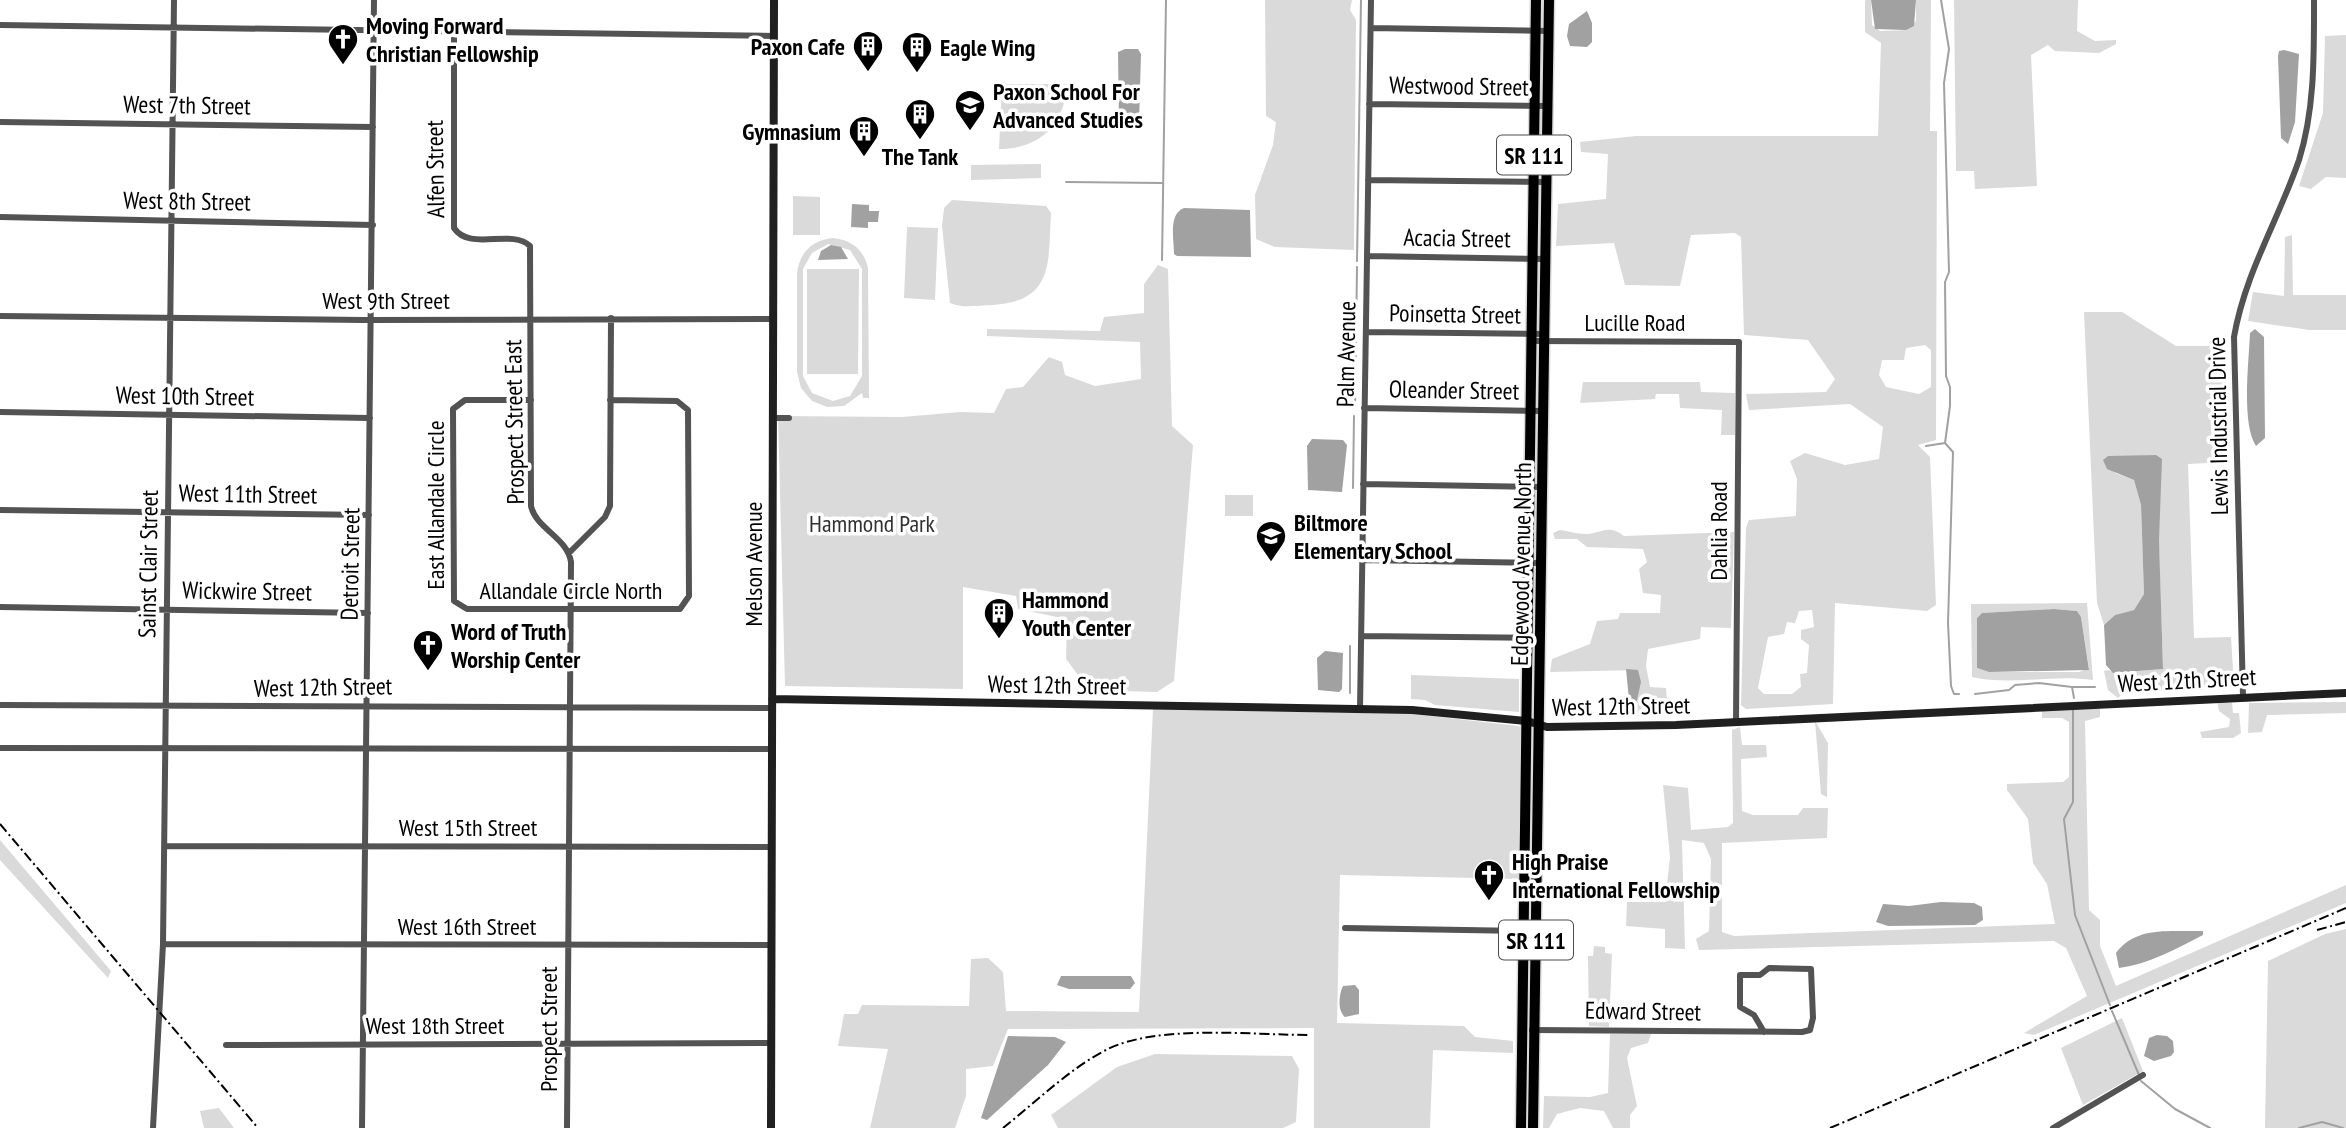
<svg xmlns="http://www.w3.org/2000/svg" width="2346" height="1128" viewBox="0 0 2346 1128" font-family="'PT Sans Narrow',sans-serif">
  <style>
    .green { fill: #dadada; fill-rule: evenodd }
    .water { fill: #a1a1a1 }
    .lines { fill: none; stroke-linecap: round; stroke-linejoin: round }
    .stream { stroke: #a1a1a1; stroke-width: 2 }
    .primary-casing { stroke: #dbdbdb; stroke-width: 13 }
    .street { stroke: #535353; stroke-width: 6 }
    .secondary { stroke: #202020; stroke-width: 8 }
    .primary { stroke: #000; stroke-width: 10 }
    .rail { stroke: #000; stroke-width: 2; stroke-dasharray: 10 3.5 2 3.5; stroke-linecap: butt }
    .labels { text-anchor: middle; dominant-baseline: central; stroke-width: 7; stroke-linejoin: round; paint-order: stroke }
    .shield { fill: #fff; stroke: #4c4c4c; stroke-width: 2 }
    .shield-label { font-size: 23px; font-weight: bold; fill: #000 }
    .poi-label { font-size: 24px; font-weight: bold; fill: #000; stroke: #fff; text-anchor: start }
    .street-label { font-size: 24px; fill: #000; stroke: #fff }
    .park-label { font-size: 24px; fill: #313131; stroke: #fff }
  </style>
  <rect width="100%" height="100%" fill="#fff"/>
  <path class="green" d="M1265,0H1352L1350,10L1356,20L1354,250L1275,247L1256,239L1255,195L1273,145L1276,122L1266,116Z
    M1865,0H1871L1872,25L1880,31L1906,30L1916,21V0H1931L1930,131H1937L1936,440L1918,445L1930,457L1936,605L1927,611L1835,603L1833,704L1746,709L1741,705L1746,528L1749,520L1796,516L1797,479L1790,461L1805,453L1845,465L1879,459L1883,427L1850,404L1749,410L1746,394L1826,392L1835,379L1808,340L1744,335L1741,237L1735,233L1691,235L1680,286L1625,285L1614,243L1556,246L1558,204L1606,199L1608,154L1581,152L1580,142L1636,136H1878L1881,43L1865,32ZM1925,345L1931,350V387L1919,394L1886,387L1879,375L1882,360H1904L1906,348ZM1812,610L1814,627L1801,630V639L1809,645L1807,673L1800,674L1801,687L1792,694H1764L1758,688L1768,637L1784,634L1787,622L1795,623L1799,611Z
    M1954,0H2078L2077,31L2095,41L2116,40V44L2099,53L2055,51L2048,45L2031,55L2037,186L1975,189L1974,171H1956Z
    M2346,35V178L2326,177L2311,189L2299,186L2323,113L2325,36Z
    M1006,84H1067C1065,125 1039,149 999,149L1002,87Z
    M1041,164V178L971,180V165Z
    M793,196L820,197V235H793Z
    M952,200L1046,206L1051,213C1048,261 1055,301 993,305C979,305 963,309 950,303L942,226L944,208Z
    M907,227L938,228L935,300L904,298Z
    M2292,235L2293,295H2346V330H2309L2248,321L2253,292L2284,296L2285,237Z
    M833,238C852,240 864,250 868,268L869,398H863L862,393L844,406L827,407L812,401L801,388L797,372V274C799,253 812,240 833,238ZM828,244L850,250L862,269V376L850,396L833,401L812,393L803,376V269L812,253Z
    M1158,265L1168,269L1172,426L1193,445L1174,681L1157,692L1089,690L1066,659L1067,619L1018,609L1016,596L963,587V689L785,686L778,416L902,417L960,412L994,413L1006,389L1023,387L1049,357L1062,362L1065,375L1095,386L1141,379L1140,342L987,336V329L1100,331L1104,317L1144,313V284Z
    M807,269H859L858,374H807Z
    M2084,312H2122L2176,346H2223L2227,462L2188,464L2194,638L2231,637L2234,686L2124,692L2118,698L2108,690L2104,671L2108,670L2117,673L2163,669L2156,455L2111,458L2115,473L2134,480L2141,505L2144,594L2134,610L2115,615L2104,625L2097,603Z
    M1583,382H1700L1701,392L1735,393V435H1721L1722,410L1680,408L1679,394H1656L1655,399L1580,403Z
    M1225,495H1253V516H1225Z
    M1560,530C1568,531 1577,534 1585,534C1600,534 1608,523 1624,536L1734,532L1731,628L1701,627L1700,639L1648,649L1646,666L1650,687L1666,688L1668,714L1622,717V711L1636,709L1638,670L1550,672L1552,659L1590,644L1597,621L1618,619L1620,613H1660L1661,595L1643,593L1639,569L1647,562L1643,549L1587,547L1577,539H1555L1553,533Z
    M2087,603L2093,680C2053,674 2011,686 1972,677L1971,604ZM2054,609L2077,611L2081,617L2089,668L2079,672H1989L1977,668V618L1982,613Z
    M1411,675L1519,679V712L1435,705L1425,700L1411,699Z
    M2217,701L2232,703L2233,713H2239L2241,733L2233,738H2202L2200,732L2229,727L2230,719L2219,711Z
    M2346,702V713L2267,715L2262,732L2248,733L2249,703Z
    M2088,708L2100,709V717L2085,721L2089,910L2100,920V946L2116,986L2346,885V903L2034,1035L2024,1033L2087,996L2066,948L2054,941L1699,950L1696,939L1709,931L1711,859L1704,843L1682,840L1685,949L1665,948V929L1626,926L1627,902H1665L1670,857L1663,785L1688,788L1691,830L1728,827L1733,823L1732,730L1740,727L1742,745H1766L1767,757L1741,759L1742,811L1753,815H1798L1803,808H1828L1827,838L1722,843V932L1734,936L2055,924L2047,884L2033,863L2028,819L2007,790V784L2063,782L2069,777V722L2062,718H2042V710Z
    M1153,709L1413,714L1519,726L1522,730L1520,879L1340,875L1337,1023L1464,1026L1475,1037L1513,1041V1053L1433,1050L1430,1128H1314V1028L1008,1029L993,1066L966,1069V1096L955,1128H870L888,1049L838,1046L844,1014H858L862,1005L969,1006L971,959L988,958L1003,972L1006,1011L1139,1012Z
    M1815,721L1828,743L1827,797L1821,794Z
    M0,840L111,971L108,978L0,860Z
    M2346,929V1128H2265L2268,961L2325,934Z
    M1594,946L1605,947V953L1612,954L1609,1027L1589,1026L1588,956H1593Z
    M2122,1018L2143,1071L2083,1105L2061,1048Z
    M1610,1034H1651L1648,1043L1631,1048L1627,1058L1637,1106L1630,1115V1128H1613L1604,1111L1580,1108L1557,1114L1549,1128H1543L1544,1096L1590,1097L1608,1093Z
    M1155,1054L1292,1056L1299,1069L1296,1122L1283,1128H1058L1051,1115L1117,1067Z
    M219,1108L234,1128H204L200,1111Z"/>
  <path class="water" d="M1871,0H1916L1914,26L1906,30L1875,29Z
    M1587,11L1592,23V42L1587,47L1570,46L1567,36L1569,24Z
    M1125,49H1138L1141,54L1139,124L1126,129L1119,126L1118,52Z
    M2284,50L2299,54L2295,122L2288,144L2281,138L2278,56L2279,51Z
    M852,204L869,205V211H879L878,222H868V228L851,227Z
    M1184,208L1250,210L1251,257L1177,256L1174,254C1174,239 1168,214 1184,208Z
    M831,245L841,247L848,259L818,260L821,251Z
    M2255,329L2264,337L2265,438L2256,446C2241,423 2249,361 2250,333Z
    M1312,439L1343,440L1347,445L1342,492L1308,490L1307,446Z
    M2156,455L2162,459L2159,540L2163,669L2113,673L2106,665L2104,625L2115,615L2134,610L2144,594L2141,505L2134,480L2107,469L2103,460L2108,456Z
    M2054,609L2077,611L2081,617L2089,670L1989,672L1977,668V618L1982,613Z
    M1325,651L1343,653L1342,689L1339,692L1318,690L1317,658Z
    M1626,669L1638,670L1641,682L1635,709L1630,710Z
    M1941,902L1974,903L1982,907L1983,920L1975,925L1888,926L1876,922L1883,904L1909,906Z
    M2203,931V935C2176,949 2149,964 2119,968L2116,953C2136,925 2172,932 2203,931Z
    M1061,976H1131L1135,983L1130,989H1069L1057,985Z
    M1355,985L1359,990V1014L1345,1017C1337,1010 1339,994 1343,986Z
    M2157,1035L2167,1036L2173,1041L2174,1052L2171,1056L2154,1061L2144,1056L2149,1038Z
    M1008,1036L1055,1037L1066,1042L1048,1065L987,1120L981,1118Z"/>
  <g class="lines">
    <path class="stream" d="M1941,0L1949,49L1944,83L1949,272L1945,282L1946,376L1950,387V406L1945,443L1953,452L1948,623L1951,686L1954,694H1959
      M1066,182L1163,183
      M1162,260L1166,0
      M1357,261L1361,0
      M1355,406L1357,267
      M1926,446L1945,443
      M1353,488L1354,416
      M2072,687H2095
      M1350,693V646
      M1975,694L2009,690L2015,685L2039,683L2072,687L2074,698
      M2073,710V802L2064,819L2075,915L2110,1005
      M2112,1011L2139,1075
      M2141,1081L2175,1109L2210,1128
      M2299,1128L2322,1122L2343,1128"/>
    <g class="primary-casing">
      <path id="primary" d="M1521,1128L1536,0
        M1533,1128L1549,0"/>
    </g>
    <path class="street" d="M0,25L774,36
      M1371,28L1549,31
      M454,31V228C470,252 511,228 530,246L531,506C536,529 567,537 571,562L567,1128
      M1369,104L1548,106
      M0,122L373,127
      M1368,180L1547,182
      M0,217L373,225
      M1367,256L1546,259
      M0,316L364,320L773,319
      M1366,332L1545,334
      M1532,341L1739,342L1736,721
      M531,400H465L453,409L454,601L467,609H680L689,596L688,410L677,401L610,400
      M1364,408L1544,411
      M0,412L370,418
      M773,418H789
      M1363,484L1543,487
      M0,510L369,515
      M569,553L605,517L610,506L611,318
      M1362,560L1542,563
      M0,607L368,613
      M1361,636L1541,638
      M2243,696L2234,337C2245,273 2278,221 2299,160C2315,109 2314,53 2314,0
      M0,705L772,708
      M1360,709L1371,0
      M0,748L772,749
      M165,846L771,847
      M1345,928L1524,931
      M163,944L770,945
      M1532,1030L1802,1032L1810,1030L1813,1018L1811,969L1769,968L1760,975H1740V1007L1754,1015L1764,1032
      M226,1045L771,1043
      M153,1128L163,944L174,0
      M362,1128L374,0
      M2053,1128L2143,1075"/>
    <path class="secondary" d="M772,699L1412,710L1527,721L1547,727L1676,725L2346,693
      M771,1128L774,0"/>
    <use href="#primary" class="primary"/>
    <path class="rail" d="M0,824L258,1128
      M2317,930L2346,922
      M1003,1128C1036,1102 1069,1069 1106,1050C1156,1024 1253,1035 1309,1035
      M1830,1128L2346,908"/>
  </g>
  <defs>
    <g id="church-pin" transform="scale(1.575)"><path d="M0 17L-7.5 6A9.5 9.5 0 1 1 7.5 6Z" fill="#000" stroke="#fff"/><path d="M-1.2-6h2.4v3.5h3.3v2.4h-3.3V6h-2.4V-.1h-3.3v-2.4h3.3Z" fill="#fff"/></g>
    <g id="building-pin" transform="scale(1.575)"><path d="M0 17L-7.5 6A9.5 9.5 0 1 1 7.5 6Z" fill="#000" stroke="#fff"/><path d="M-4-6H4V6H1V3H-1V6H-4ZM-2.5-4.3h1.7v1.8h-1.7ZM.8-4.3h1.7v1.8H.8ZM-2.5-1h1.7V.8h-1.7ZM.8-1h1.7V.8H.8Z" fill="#fff"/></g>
    <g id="school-pin" transform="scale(1.575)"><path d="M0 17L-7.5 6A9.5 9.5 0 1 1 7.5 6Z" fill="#000" stroke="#fff"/><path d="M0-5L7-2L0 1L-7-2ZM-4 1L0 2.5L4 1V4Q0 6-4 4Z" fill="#fff"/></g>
  </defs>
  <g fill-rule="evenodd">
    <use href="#church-pin" x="343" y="39"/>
    <use href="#building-pin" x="868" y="46"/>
    <use href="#building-pin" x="917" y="47"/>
    <use href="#school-pin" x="970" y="105"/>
    <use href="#building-pin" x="920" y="114"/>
    <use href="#building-pin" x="864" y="131"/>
    <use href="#school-pin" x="1271" y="536"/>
    <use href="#building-pin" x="999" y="613"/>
    <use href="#church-pin" x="428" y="645"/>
    <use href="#church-pin" x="1489" y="875"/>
  </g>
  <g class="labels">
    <g class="shield">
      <rect x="1497" y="135.5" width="74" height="39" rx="5"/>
      <rect x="1499" y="920.5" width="74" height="39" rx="5"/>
    </g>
    <g class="shield-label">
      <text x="1534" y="155">SR 111</text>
      <text x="1536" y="940">SR 111</text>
    </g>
    <g class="poi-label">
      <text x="366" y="25">Moving Forward<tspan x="366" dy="28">Christian Fellowship</tspan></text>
      <text x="845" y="46" text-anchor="end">Paxon Cafe</text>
      <text x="940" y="47">Eagle Wing</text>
      <text x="993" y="91">Paxon School For<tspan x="993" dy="28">Advanced Studies</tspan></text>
      <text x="841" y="131" text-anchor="end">Gymnasium</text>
      <text x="920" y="156" text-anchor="middle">The Tank</text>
      <text x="1294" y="522">Biltmore<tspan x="1294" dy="28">Elementary School</tspan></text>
      <text x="1022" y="599">Hammond<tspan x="1022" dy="28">Youth Center</tspan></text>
      <text x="451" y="631">Word of Truth<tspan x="451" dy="28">Worship Center</tspan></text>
      <text x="1512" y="861">High Praise<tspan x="1512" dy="28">International Fellowship</tspan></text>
    </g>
    <g class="street-label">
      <text transform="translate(1459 86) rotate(1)">Westwood Street</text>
      <text transform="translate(187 105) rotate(1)">West 7th Street</text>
      <text transform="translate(435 169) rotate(-91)">Alfen Street</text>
      <text transform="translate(187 201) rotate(1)">West 8th Street</text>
      <text transform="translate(1457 238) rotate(1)">Acacia Street</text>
      <text x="386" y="300">West 9th Street</text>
      <text transform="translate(1455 314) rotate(1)">Poinsetta Street</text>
      <text x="1635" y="322">Lucille Road</text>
      <text transform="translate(1346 354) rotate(-89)">Palm Avenue</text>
      <text transform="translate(1454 390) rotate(1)">Oleander Street</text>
      <text transform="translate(185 396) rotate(1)">West 10th Street</text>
      <text transform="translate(514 422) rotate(-91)">Prospect Street East</text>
      <text transform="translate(2218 426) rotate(-91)">Lewis Industrial Drive</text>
      <text transform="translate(248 494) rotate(1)">West 11th Street</text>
      <text transform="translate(435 505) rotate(-90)">East Allandale Circle</text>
      <text transform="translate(1718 531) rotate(-90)">Dahlia Road</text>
      <text transform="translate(148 564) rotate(-89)">Sainst Clair Street</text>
      <text transform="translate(350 564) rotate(-89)">Detroit Street</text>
      <text transform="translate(753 564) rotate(-90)">Melson Avenue</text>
      <text transform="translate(1521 564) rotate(-89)">Edgewood Avenue North</text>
      <text x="571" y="590">Allandale Circle North</text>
      <text transform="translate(247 591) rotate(1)">Wickwire Street</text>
      <text transform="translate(2187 680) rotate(-3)">West 12th Street</text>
      <text transform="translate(1057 685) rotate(1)">West 12th Street</text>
      <text transform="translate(323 687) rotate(-1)">West 12th Street</text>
      <text transform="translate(1621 706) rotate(-1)">West 12th Street</text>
      <text x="468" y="827">West 15th Street</text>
      <text x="467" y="926">West 16th Street</text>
      <text transform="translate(1643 1011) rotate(1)">Edward Street</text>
      <text x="435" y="1025">West 18th Street</text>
      <text transform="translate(548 1029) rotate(-90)">Prospect Street</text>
    </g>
    <g class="park-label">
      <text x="872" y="523">Hammond Park</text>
    </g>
  </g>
</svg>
